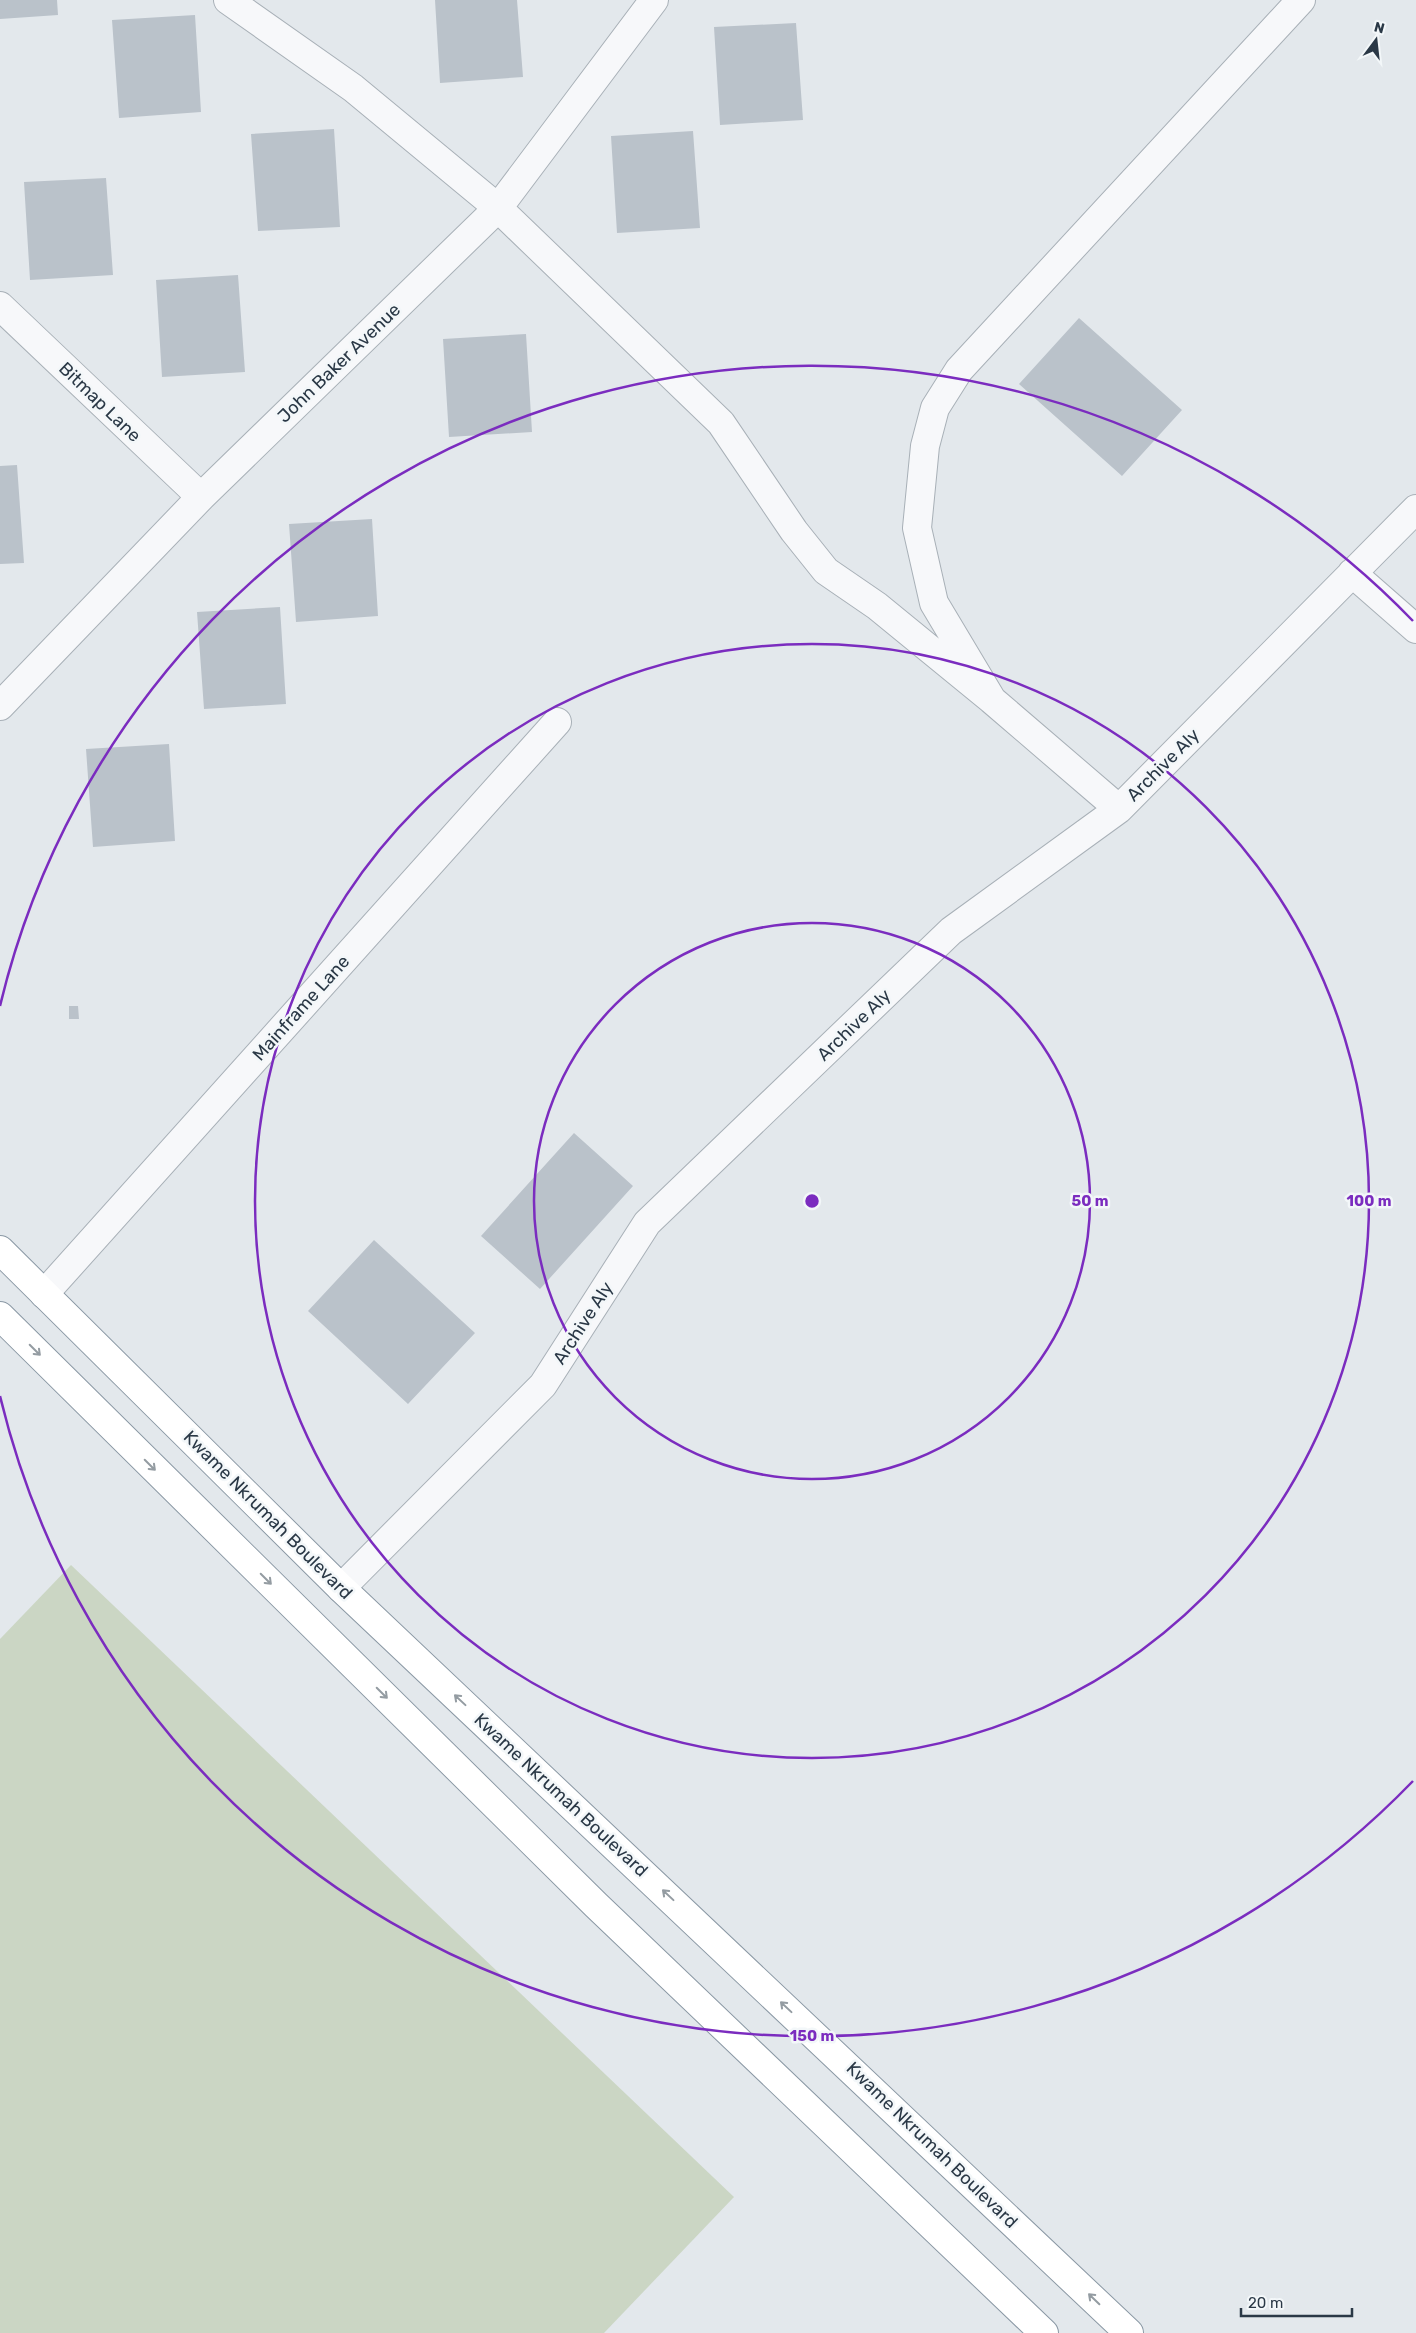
<svg xmlns="http://www.w3.org/2000/svg" width="1416" height="2333" viewBox="0 0 1416 2333" font-family="Rubik,sans-serif">
  <style>
    .green { fill: #cbd6c4 }
    .building { fill: #bac2ca }
    .lines { fill: none; stroke-linecap: round; stroke-linejoin: round }
    .minor-casing { stroke: #a8b0b7; stroke-width: 30 }
    .highway-casing { stroke: #8a98a4; stroke-width: 30 }
    .minor { stroke: #f7f8fa; stroke-width: 28 }
    .highway { stroke: #fff; stroke-width: 28 }
    .oneway { stroke: #949ca2 }
    .ring { fill: none; stroke: #7b2cbf; stroke-width: 2.5 }
    .labels { text-anchor: middle; dominant-baseline: central; stroke-width: 5; stroke-linejoin: round; paint-order: stroke }
    .street-label { font-size: 18px; fill: #2a3846; stroke: #f3f7f9 }
    .centre { fill: #7b2cbf; stroke: #f3f7f9; stroke-width: 2.5 }
    .ring-label { font-size: 15px; text-anchor: middle; font-weight: bold; fill: #7b2cbf; stroke: #f3f7f9; stroke-width: 5; stroke-linejoin: round; paint-order: stroke }
  </style>
  <rect width="100%" height="100%" fill="#e3e8ec"/>
  <path class="green" d="M71,1565L734,2197L604,2333H0V1639Z"/>
  <path class="building" d="M0,0H57L58,15L0,19Z
    M435,0H517L523,77L440,83Z
    M195,15L201,112L119,118L112,20Z
    M796,23L803,120L720,125L714,27Z
    M334,129L340,227L258,231L251,134Z
    M693,131L700,228L617,233L611,136Z
    M106,178L113,275L30,280L24,182Z
    M238,275L245,372L162,377L156,280Z
    M1079,318L1182,410L1122,476L1019,384Z
    M526,334L532,432L449,437L443,339Z
    M17,465L24,563L0,564V466Z
    M372,519L378,616L296,622L289,524Z
    M280,607L286,704L204,709L197,612Z
    M169,744L175,841L93,847L86,749Z
    M69,1006H78L79,1019H69Z
    M574,1133L633,1186L540,1289L481,1236Z
    M374,1240L475,1333L408,1404L308,1311Z"/>
  <g class="lines">
    <g class="minor-casing">
      <path id="minor" d="M228,0L353,88L498,208L721,423L794,531L826,571L877,606L992,700
        M0,306L201,497
        M1352,573L1416,629
        M0,706L201,497L498,208L654,0
        M1119,809L992,700L934,603L917,528L925,446L935,408L959,370L1301,0
        M44,1294L557,722
        M341,1588L543,1385L647,1223L951,931L1119,809L1416,509"/>
    </g>
    <g class="highway-casing">
      <path id="highway" d="M0,1250L341,1588L1129,2333
        M0,1316L596,1905L1044,2333"/>
    </g>
    <use href="#minor" class="minor"/>
    <use href="#highway" class="highway"/>
  </g>
  <defs><path id="oneway-shaft" d="M-6 0H5M1.5-3L5.5 0L1.5 3" fill="none" stroke-width="1.6" stroke-linecap="round" stroke-linejoin="round" transform="scale(1.25)"/></defs>
  <g class="oneway">
    <use href="#oneway-shaft" transform="translate(35 1350) rotate(45)"/>
    <use href="#oneway-shaft" transform="translate(150 1465) rotate(45)"/>
    <use href="#oneway-shaft" transform="translate(266 1579) rotate(45)"/>
    <use href="#oneway-shaft" transform="translate(382 1693) rotate(45)"/>
    <use href="#oneway-shaft" transform="translate(460 1700) rotate(-137)"/>
    <use href="#oneway-shaft" transform="translate(668 1895) rotate(-137)"/>
    <use href="#oneway-shaft" transform="translate(786 2007) rotate(-137)"/>
    <use href="#oneway-shaft" transform="translate(1094 2299) rotate(-136)"/>
  </g>
  <g class="ring">
    <circle cx="812" cy="1201" r="278"/>
    <circle cx="812" cy="1201" r="557"/>
    <path d="M1413 1781A835 835 0 0 1 0 1396M0 1006A835 835 0 0 1 1413 621"/>
  </g>
  <g class="labels">
    <g class="street-label">
      <text transform="translate(339 363) rotate(-44)">John Baker Avenue</text>
      <text transform="translate(100 402) rotate(44)">Bitmap Lane</text>
      <text transform="translate(1163 765) rotate(-45)">Archive Aly</text>
      <text transform="translate(301 1008) rotate(-48)">Mainframe Lane</text>
      <text transform="translate(854 1025) rotate(-44)">Archive Aly</text>
      <text transform="translate(583 1323) rotate(-57)">Archive Aly</text>
      <text transform="translate(268 1515) rotate(45)">Kwame Nkrumah Boulevard</text>
      <text transform="translate(561 1795) rotate(43)">Kwame Nkrumah Boulevard</text>
      <text transform="translate(932 2145) rotate(44)">Kwame Nkrumah Boulevard</text>
    </g>
  </g>
  <circle cx="812" cy="1201" r="8" class="centre"/>
  <g class="ring-label">
    <text x="1090" y="1206">50 m</text>
    <text x="1369" y="1206">100 m</text>
    <text x="812" y="2041">150 m</text>
  </g>
  <g transform="translate(1376 40) rotate(15)" stroke="#f3f7f9" stroke-width="4" paint-order="stroke">
  <path d="M0-4L9 19L0 12L-9 19Z" fill="#2a3846"/>
  <text y="-8" font-size="14" font-weight="bold" text-anchor="middle" fill="#2a3846">N</text>
  </g>
  <path d="M1241 2308v8h111v-8" fill="none" stroke="#2a3846" stroke-width="2.5"/>
  <text x="1248" y="2308" font-size="15" fill="#2a3846" stroke="#f3f7f9" stroke-width="4" paint-order="stroke">20 m</text>
</svg>
